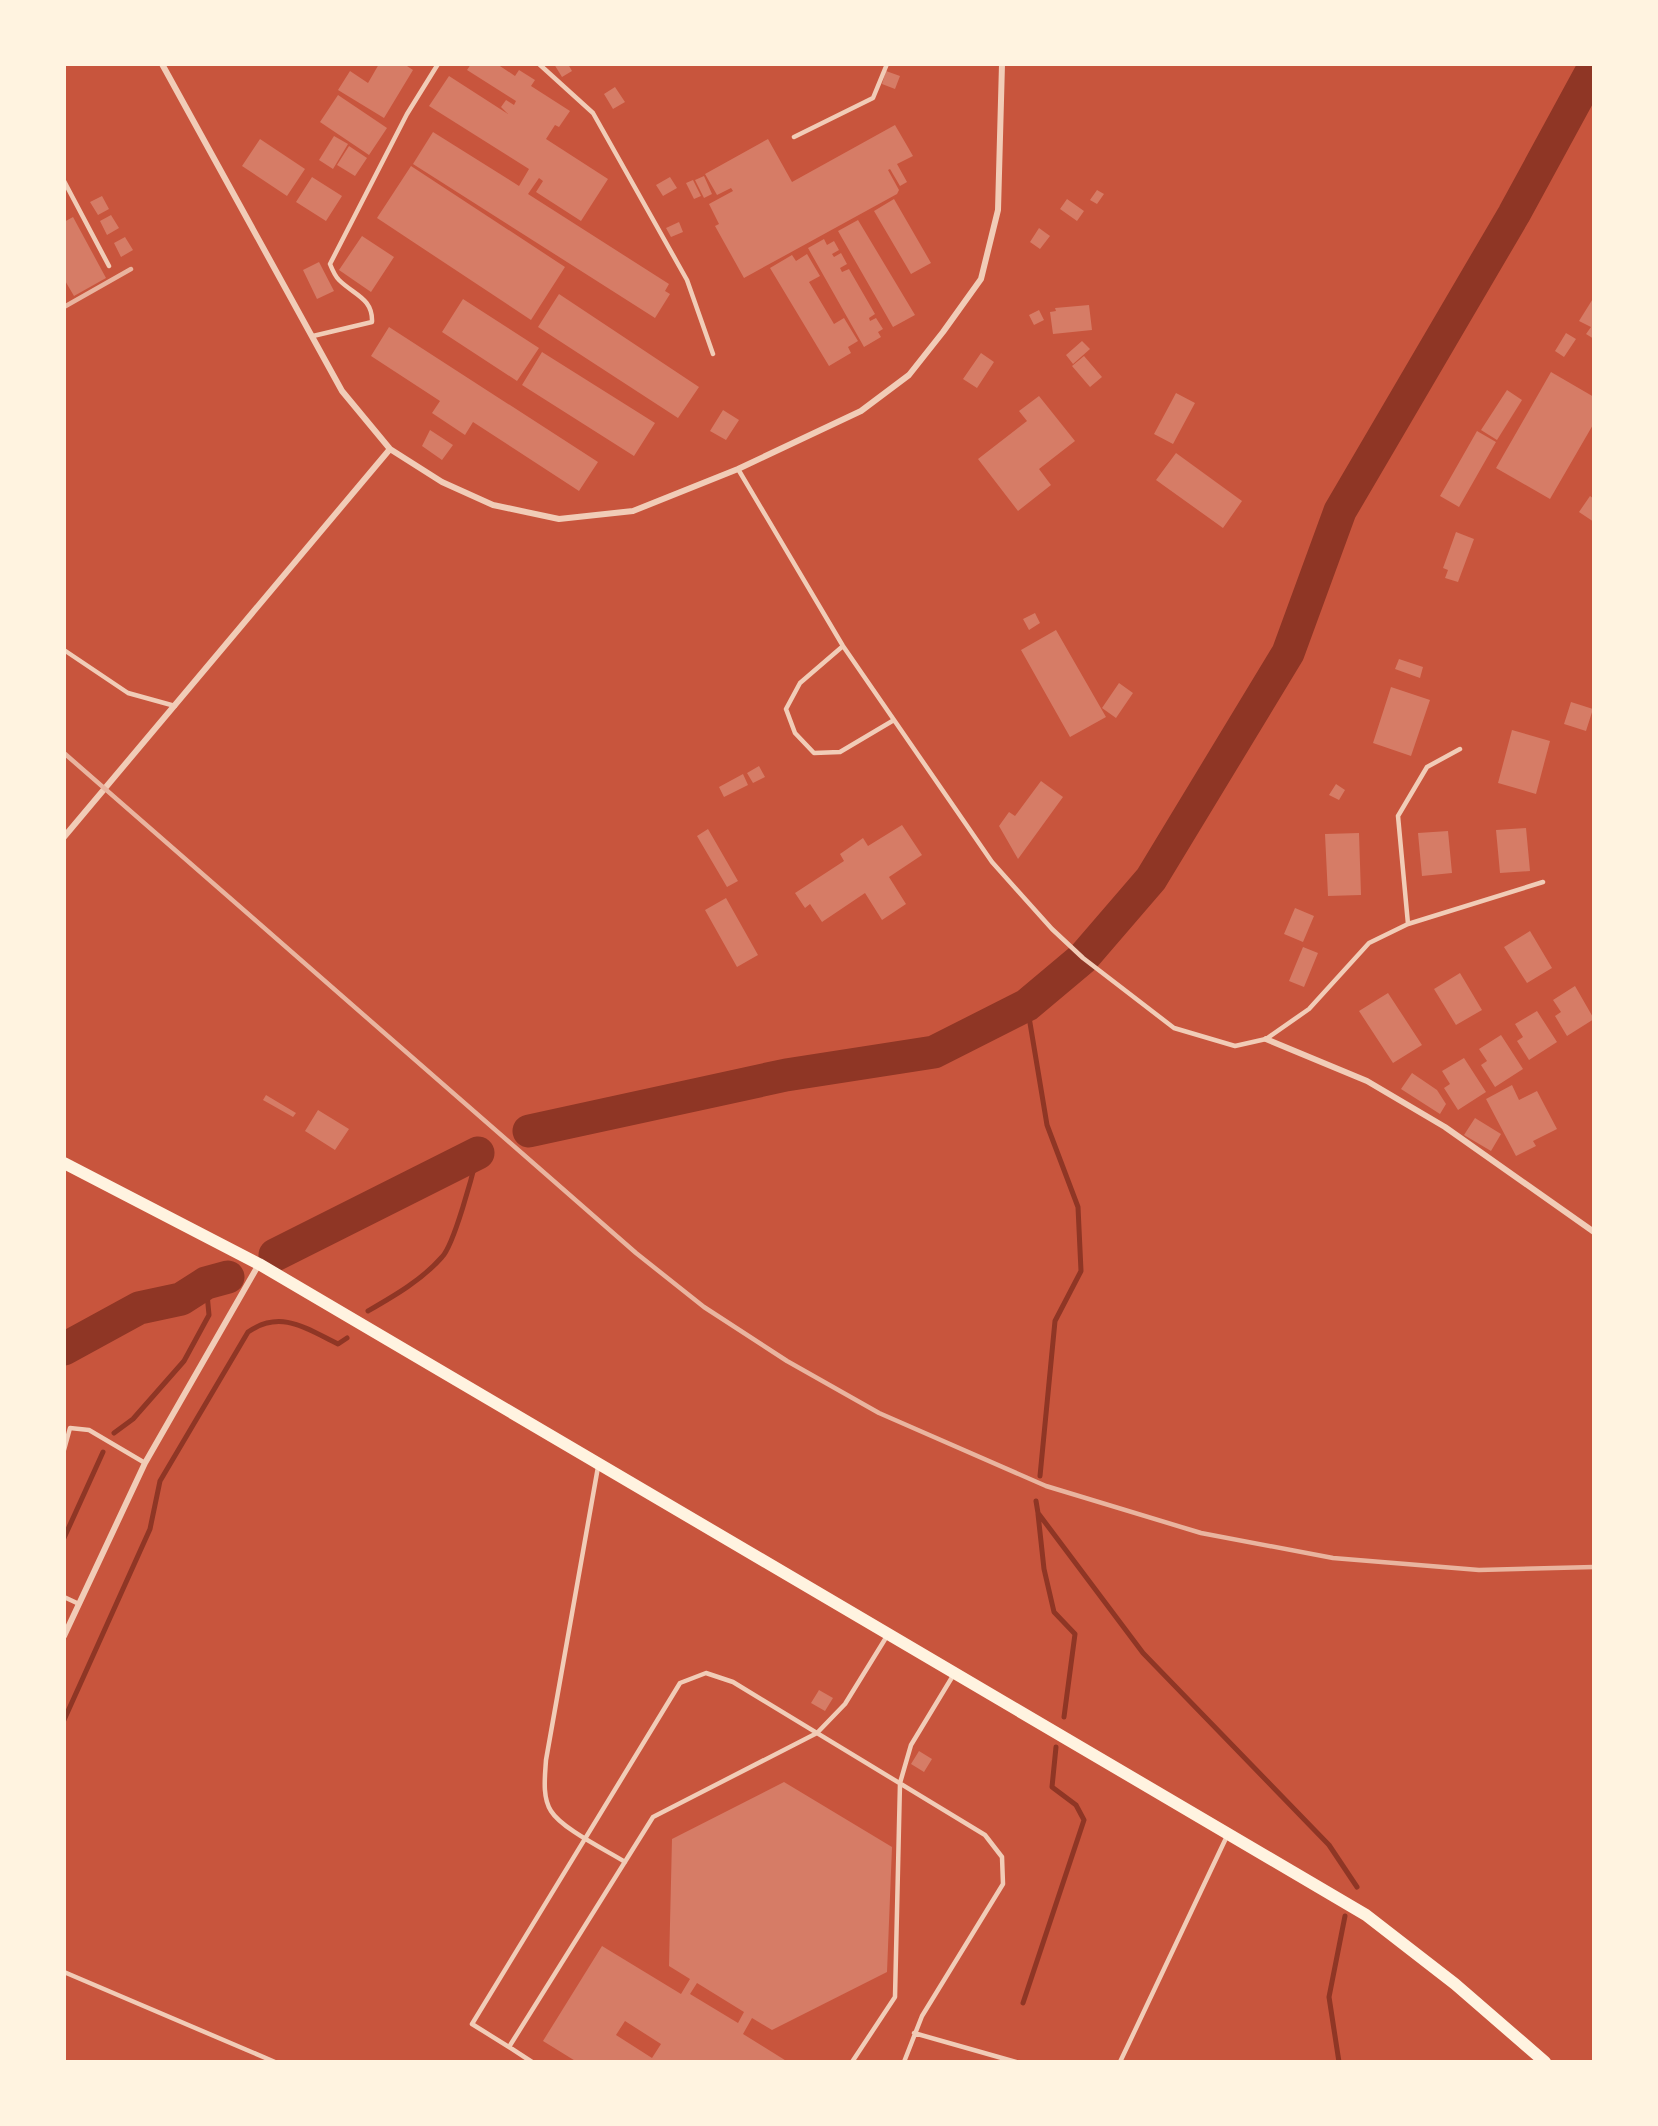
<svg xmlns="http://www.w3.org/2000/svg" width="1658" height="2126" viewBox="0 0 1658 2126" font-family="'Source Sans 3',sans-serif">
  <style>
    .lines { fill: none; stroke-linecap: round; stroke-linejoin: round }
    .stream { stroke: #8f3625; stroke-width: 5 }
    .river { stroke: #8f3625; stroke-width: 33 }
    .building { fill: #d67c66; fill-rule: evenodd }
    .service { stroke: #f1ccb7; stroke-width: 4.5 }
    .minor { stroke: #f1ccb7; stroke-width: 6 }
    .secondary { stroke: #fff3e0; stroke-width: 12 }
    .rail { stroke: #e9b49f; stroke-width: 4.5 }
  </style>
  <rect width="100%" height="100%" fill="#c8553d"/>
  <g class="lines">
    <path class="stream" d="M1027,1005L1047,1125L1078,1207L1081,1271L1055,1321L1040,1476
      M368,1311C394,1296 422,1280 442,1257C454,1245 473,1173 478,1153
      M114,1433L133,1419L184,1361L209,1315L206,1283
      M1036,1501L1038,1513L1143,1653L1329,1845L1357,1887
      M1038,1514L1044,1569L1054,1612L1075,1634L1064,1717
      M64,1538L103,1452
      M64,1720L150,1529L160,1481L248,1332C281,1309 307,1329 338,1344L347,1338
      M1023,2003L1084,1820L1076,1805L1052,1787L1056,1747
      M1339,2062L1329,1997L1345,1916"/>
    <path class="river" d="M529,1131L786,1075L934,1052L1027,1005L1083,958L1151,879L1288,653L1340,511L1514,214L1594,67
      M275,1255L478,1153
      M64,1349L139,1308L181,1299L206,1283L228,1277"/>
  </g>
  <path class="building" d="M379,64H404L413,70L384,118L338,90L350,71L368,83Z
    M471,64H497L515,76L519,70L535,80L531,86L570,111L559,127L555,125L546,139L608,179L581,221L536,192L543,181L539,178L528,194L669,284L665,291L670,294L655,318L413,164L433,132L519,186L529,169L429,106L449,76L508,114L501,107L506,100L514,105L516,101L467,70Z
    M554,64H568L572,71L562,77Z
    M886,71L900,76L895,89L882,84Z
    M615,87L625,102L613,109L604,94Z
    M338,95L387,128L369,155L320,122Z
    M895,125L913,156L897,164L907,182L900,186L890,169L888,170L899,190L897,194L744,278L715,226L719,224L709,204L733,191L731,188L717,195L705,174L768,139L792,182Z
    M334,136L348,144L333,169L319,160Z
    M260,139L305,169L287,196L242,166Z
    M349,146L367,158L355,176L337,165Z
    M411,166L565,267L531,320L377,218Z
    M704,176L712,194L704,198L695,180Z
    M312,177L342,196L326,221L296,202Z
    M670,177L677,188L663,196L656,185Z
    M693,180L701,196L694,199L686,183Z
    M1097,190L1104,194L1097,204L1090,200Z
    M102,196L109,209L98,215L90,202Z
    M894,199L931,263L911,274L874,211Z
    M1067,199L1084,211L1077,221L1060,209Z
    M111,215L119,228L107,235L100,221Z
    M73,217L106,278L74,296L64,279V222Z
    M858,220L915,315L893,327L838,231Z
    M679,222L683,232L671,237L666,228Z
    M1039,228L1050,236L1040,249L1030,242Z
    M362,236L394,257L371,292L339,270Z
    M125,237L133,250L121,257L114,243Z
    M824,239L827,245L834,241L839,250L832,254L834,257L841,253L847,264L840,268L842,272L849,269L875,314L869,318L870,321L876,318L883,329L878,332L881,337L864,347L808,248Z
    M807,254L820,276L809,282L834,324L844,318L858,341L848,347L851,353L829,366L770,268L792,255L796,261Z
    M319,262L334,291L317,299L303,270Z
    M559,294L699,387L678,418L538,327Z
    M1594,297V339L1586,334L1591,327L1579,321Z
    M463,299L539,348L517,381L442,332Z
    M1089,305L1092,330L1053,334L1050,312L1056,311L1055,308Z
    M1039,310L1044,320L1034,325L1029,315Z
    M389,327L598,462L579,491L473,422L465,435L432,413L440,401L371,356Z
    M1566,333L1576,339L1564,357L1555,351Z
    M1082,341L1090,349L1073,364L1066,355Z
    M542,352L655,423L634,456L522,385Z
    M981,353L994,362L977,388L963,379Z
    M1084,356L1102,377L1090,387L1072,366Z
    M1551,372L1594,397V423L1550,499L1496,468Z
    M1507,390L1522,400L1497,440L1481,430Z
    M1176,393L1195,403L1173,444L1154,434Z
    M1039,396L1075,441L1039,469L1051,485L1018,511L978,459L1027,421L1019,411Z
    M723,410L739,420L726,440L710,431Z
    M430,430L453,445L442,460L422,446Z
    M1477,431L1496,442L1459,507L1440,496Z
    M1176,453L1242,501L1223,528L1156,480Z
    M1590,496L1594,499V522L1579,512Z
    M1456,532L1474,539L1458,582L1445,578L1448,570L1443,568Z
    M1035,613L1040,623L1029,630L1023,619Z
    M1056,630L1106,717L1070,737L1021,650Z
    M1399,659L1423,667L1420,678L1395,669Z
    M1119,683L1133,693L1116,718L1102,708Z
    M1391,687L1430,700L1411,756L1373,743Z
    M1571,702L1593,709L1586,731L1564,724Z
    M1512,730L1550,741L1536,794L1498,783Z
    M759,766L765,777L753,783L747,773Z
    M743,774L748,785L724,797L719,787Z
    M1041,781L1063,797L1018,859L999,826L1009,812L1015,816Z
    M1336,784L1345,790L1339,800L1329,795Z
    M902,825L922,855L889,877L906,904L882,920L865,893L822,922L810,904L805,908L795,893L844,861L840,854L863,838L868,846Z
    M1526,828L1530,871L1500,873L1496,830Z
    M708,829L738,881L727,887L697,836Z
    M1448,831L1452,873L1422,876L1418,833Z
    M1359,833L1361,895L1328,896L1325,834Z
    M726,898L758,955L737,967L705,910Z
    M1295,908L1314,916L1303,942L1284,934Z
    M1530,931L1552,968L1527,983L1504,947Z
    M1303,947L1318,953L1304,987L1289,981Z
    M1460,973L1482,1010L1456,1025L1434,989Z
    M1575,986L1594,1019L1567,1036L1555,1016L1561,1012L1553,1000Z
    M1388,993L1422,1045L1393,1063L1359,1011Z
    M1537,1011L1557,1042L1529,1060L1517,1041L1523,1037L1515,1024Z
    M1501,1035L1523,1069L1495,1087L1481,1065L1487,1061L1479,1049Z
    M1464,1058L1486,1092L1458,1110L1444,1088L1450,1084L1442,1071Z
    M1412,1073L1437,1090L1446,1104L1440,1114L1401,1089Z
    M1512,1085L1519,1100L1537,1091L1557,1129L1533,1141L1536,1146L1516,1156L1486,1099Z
    M266,1095L296,1113L293,1117L263,1100Z
    M318,1110L349,1129L335,1150L305,1131Z
    M1475,1118L1501,1134L1491,1151L1464,1135Z
    M819,1690L833,1698L825,1711L811,1703Z
    M919,1751L932,1759L924,1772L911,1764Z
    M784,1782L892,1847L887,1972L772,2030L752,2018L743,2034L788,2062H577L543,2041L602,1946L681,1994L690,1979L669,1966L672,1839ZM697,1983L744,2012L738,2023L690,1994ZM625,2021L661,2044L652,2058L616,2035Z"/>
  <g class="lines">
    <path class="service" d="M539,64L593,113L687,280L713,354
      M794,137L873,98L887,64
      M64,181L109,266
      M313,336L372,322C373,298 354,295 339,280C335,276 332,269 330,264L407,114L438,64
      M738,469L843,646L992,862L1052,929L1083,958L1174,1028L1235,1046L1266,1039L1309,1009L1369,943L1408,924L1543,882
      M843,646L800,683L786,709L795,733L814,753L840,752L894,720
      M64,650L128,693L175,706
      M1408,924L1398,816L1427,767L1460,749
      M64,1450L70,1428L89,1430L145,1463
      M598,1467L546,1760C545,1776 542,1797 551,1811C562,1829 606,1850 625,1862
      M64,1597L79,1604
      M64,1972L275,2062
      M914,2033L1016,2062
      M509,2047L472,2024L680,1683L706,1673L733,1682L985,1835L1002,1857L1003,1884L922,2016L904,2062
      M532,2062L509,2047L653,1817L817,1733L845,1704L887,1636
      M852,2062L895,1997L900,1783L911,1745L954,1674
      M1120,2062L1227,1836"/>
    <path class="minor" d="M162,64L342,391L390,449L442,482L493,505L559,519L633,511L738,469L861,411L909,375L943,332L981,279L998,210L1002,64
      M64,837L390,449
      M1266,1039L1367,1081L1445,1127L1594,1232
      M64,1636L145,1463L259,1264"/>
    <path class="secondary" d="M64,1163L259,1264L1366,1915L1455,1984L1545,2062"/>
    <path class="rail" d="M64,307L131,269
      M64,753L636,1253L704,1307L787,1361L879,1413L1046,1486L1201,1533L1333,1558L1479,1570L1594,1567"/>
  </g>
  <rect width="1658" height="2126" fill="none" stroke="#fff3e0" stroke-width="132"/>
</svg>
